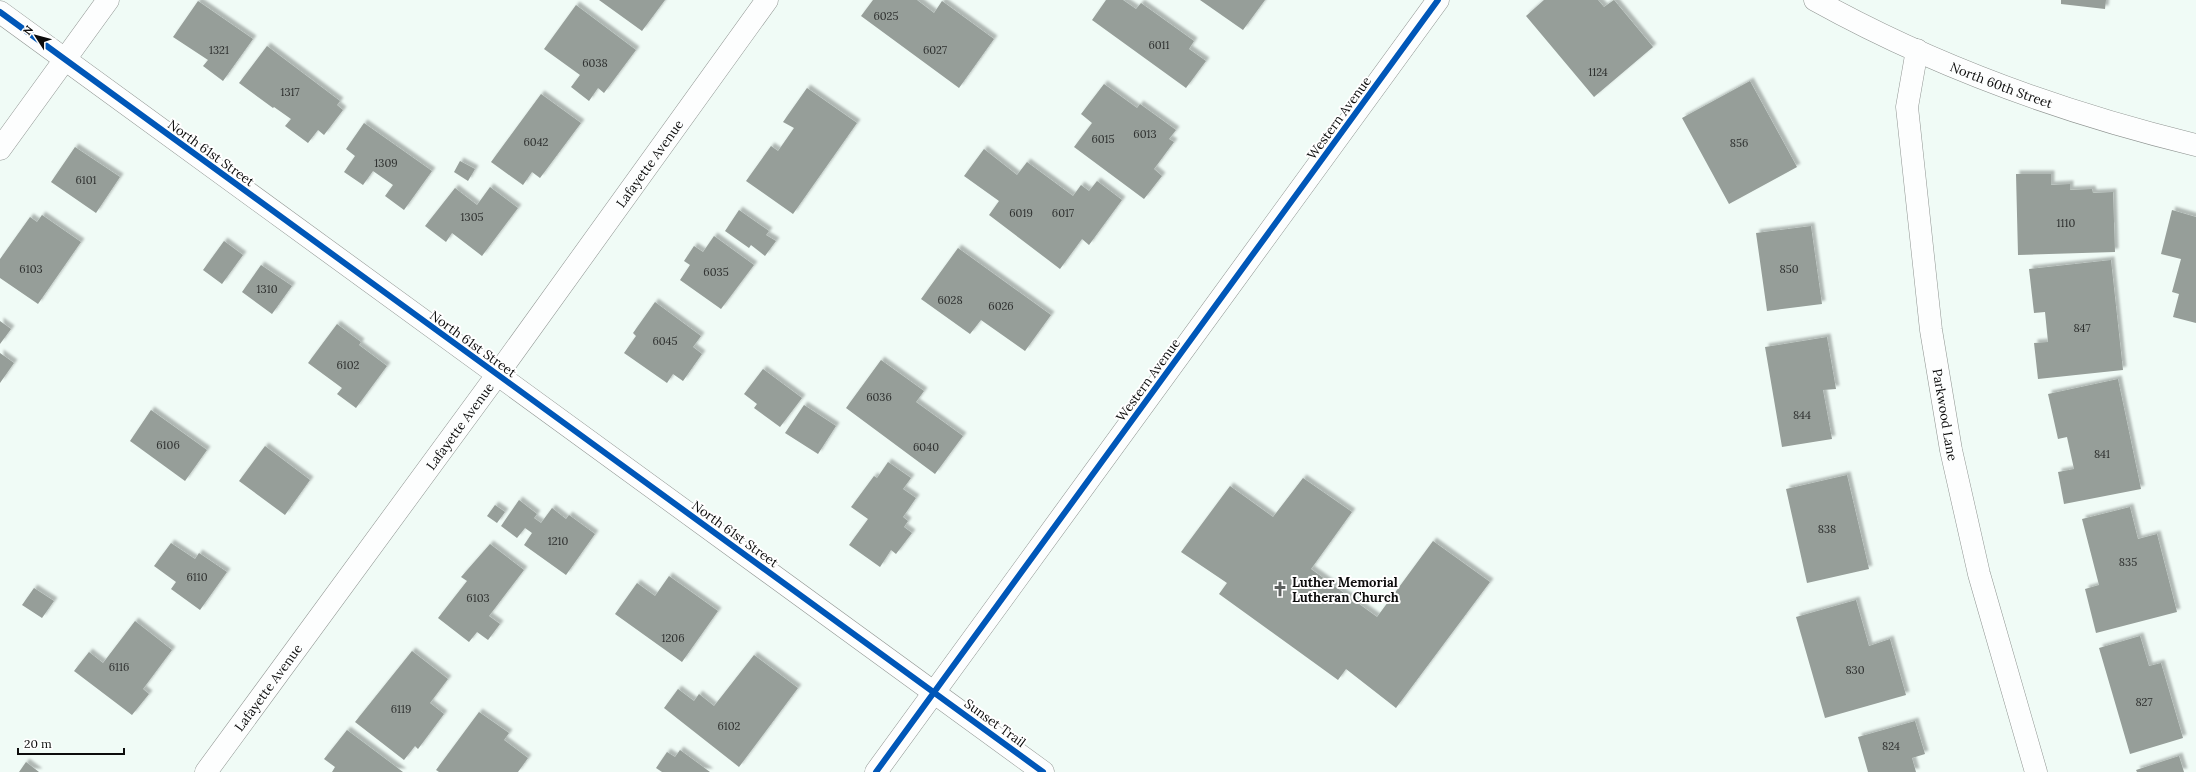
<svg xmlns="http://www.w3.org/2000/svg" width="2196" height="772" viewBox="0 0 2196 772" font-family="Lora,serif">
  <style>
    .building { fill: #969e99; filter: url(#shadow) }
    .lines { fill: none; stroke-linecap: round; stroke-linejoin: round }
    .minor-casing { stroke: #8f9491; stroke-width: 23 }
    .minor { stroke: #fdfefe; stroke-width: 22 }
    .cycleway-casing { stroke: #fff; stroke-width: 8 }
    .cycleway { stroke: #0057b8; stroke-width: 6 }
    .labels { text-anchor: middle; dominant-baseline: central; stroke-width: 4; stroke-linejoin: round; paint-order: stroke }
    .number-label { font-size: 11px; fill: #2e302f }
    .street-label { font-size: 13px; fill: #0c0c0c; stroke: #fff }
    .poi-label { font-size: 13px; font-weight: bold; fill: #0c0c0c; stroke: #fff; text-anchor: start }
  </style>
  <defs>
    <filter id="shadow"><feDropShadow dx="3.5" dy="-3.5" stdDeviation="1" flood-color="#0004"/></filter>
  </defs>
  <rect width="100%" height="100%" fill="#f0fbf6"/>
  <path class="building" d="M599,0H665L642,31Z
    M873,0H917L934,13L942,1L994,39L959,88L861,16Z
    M1106,0H1123L1136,9L1141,3L1194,41L1189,49L1206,61L1186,88L1092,20Z
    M1200,0H1265L1243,30Z
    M1544,0H1598L1604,7L1614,0L1653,47L1594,97L1526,16Z
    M2061,0H2106L2105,9L2061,4Z
    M198,1L253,39L223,81L203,66L208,60L173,37Z
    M576,5L636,50L604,93L598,88L589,101L571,87L580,75L544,49Z
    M267,46L340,101L337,105L343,110L324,135L318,130L308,143L285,126L291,119L274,107L273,108L239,83Z
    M1750,81L1797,167L1729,204L1682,118Z
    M1104,84L1137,108L1140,104L1176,130L1169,139L1174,142L1154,169L1162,176L1144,199L1074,147L1092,123L1081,114Z
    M807,88L857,123L793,214L746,181L771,146L778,151L794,128L783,122Z
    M541,94L581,123L540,178L532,172L523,185L491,162Z
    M364,123L432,171L404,210L385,196L393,185L373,171L363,185L344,172L355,156L346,149Z
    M75,147L120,177L96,213L51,182Z
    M984,149L1017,175L1027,162L1073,196L1081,185L1089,191L1097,181L1122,200L1089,245L1082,239L1060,269L989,215L999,201L964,176Z
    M460,161L475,169L468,181L454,172Z
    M2016,174H2051V185L2070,184V190L2092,189L2093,193L2113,192L2115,252L2018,255Z
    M490,187L518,208L482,256L452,233L446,242L425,226L455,188L477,205Z
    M739,210L769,231L766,235L776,241L765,256L751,245L749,248L725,231Z
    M2172,210L2196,217V323L2173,317L2179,294L2172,292L2181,259L2161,254Z
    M42,215L81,242L38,304L0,278V259L30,217L37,222Z
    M1811,226L1822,304L1767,311L1756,233Z
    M714,236L754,265L721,309L680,280L690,265L684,261L694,246L703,252Z
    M224,241L243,255L222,284L203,270Z
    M958,248L1051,315L1025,351L981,320L970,334L921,299Z
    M2111,260L2123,370L2038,379L2034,343L2048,342L2045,312L2034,313L2029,269Z
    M261,265L292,286L272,314L242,292Z
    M655,302L701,336L693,347L702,354L683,381L673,374L667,383L624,353L636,336L633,333Z
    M0,321L11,329L0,344Z
    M337,324L361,342L359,345L387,366L356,408L337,394L342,388L308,363Z
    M1827,337L1836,389L1823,390L1832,439L1782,447L1765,347Z
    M0,353L14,363L0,383Z
    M881,360L924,391L916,402L963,436L935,474L846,408Z
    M763,369L802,398L780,427L754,408L757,404L744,394Z
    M2118,379L2141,489L2064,504L2058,472L2074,469L2067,437L2058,439L2048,394Z
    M804,405L836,426L818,454L785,433Z
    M151,410L207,450L185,481L130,441Z
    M265,446L310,480L285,515L239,481Z
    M888,462L911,478L903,489L916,498L903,517L908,521L904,527L912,533L896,554L891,550L880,567L849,545L868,519L851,507L874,476L877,478Z
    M1847,475L1869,569L1807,583L1786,489Z
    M1303,478L1352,512L1311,569L1377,617L1433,541L1490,582L1396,708L1346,669L1338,680L1219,594L1227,583L1181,552L1230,486L1273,517Z
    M519,500L537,514L534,518L541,523L552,508L566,519L569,515L595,534L566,575L524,545L532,533L525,528L517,538L501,526Z
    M495,505L505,512L497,523L487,516Z
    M2130,507L2138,539L2157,534L2177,612L2096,633L2085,589L2099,585L2082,519Z
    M171,543L195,559L199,553L227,572L200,610L171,589L176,582L154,566Z
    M490,544L524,570L489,616L500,624L488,640L477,632L469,642L438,618L467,581L461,577Z
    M669,576L718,611L682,662L615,614L637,583L655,596Z
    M34,588L54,601L42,618L22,605Z
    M1856,600L1869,646L1890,639L1906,695L1825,718L1796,617Z
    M135,621L172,650L143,689L149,694L132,715L74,671L89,652L103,663Z
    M2140,636L2149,666L2161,663L2183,738L2130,754L2099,648Z
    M412,651L448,679L430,703L444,714L418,749L415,746L404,760L355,722Z
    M754,655L798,688L739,767L664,708L678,689L694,701L699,694L714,706Z
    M479,712L509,733L504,740L528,758L518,772H439L436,770Z
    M1915,721L1925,754L1912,758L1916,772H1868L1858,737Z
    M347,730L403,772H332L335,767L324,759Z
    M680,750L710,772H662L656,768L667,752L675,757Z
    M2179,756L2184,772H2137L2136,770Z
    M26,762L39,772H19Z"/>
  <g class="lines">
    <g class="minor-casing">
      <g id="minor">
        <path id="s1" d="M1815,0C1934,66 2064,113 2196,145"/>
        <path d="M0,12L1043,772"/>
        <path id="s2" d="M1917,50L1907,107L1931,330L1951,450L1979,574L2036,772"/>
        <path d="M0,149L108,0"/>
        <path id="s3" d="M206,772L497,375L767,0"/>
        <path d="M876,772L1438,0"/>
      </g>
    </g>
    <use href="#minor" class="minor"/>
    <g class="cycleway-casing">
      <path id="cycleway" d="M0,12L1043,772
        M876,772L1438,0"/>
    </g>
    <use href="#cycleway" class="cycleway"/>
  </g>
  <defs>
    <g id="church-bare" transform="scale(1.2)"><path d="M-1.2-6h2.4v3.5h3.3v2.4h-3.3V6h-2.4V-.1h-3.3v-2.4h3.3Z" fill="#5c605e" stroke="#fff" stroke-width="2.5" paint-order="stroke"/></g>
  </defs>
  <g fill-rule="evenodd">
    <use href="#church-bare" x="1280" y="589"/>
  </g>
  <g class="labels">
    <g class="number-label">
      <text x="886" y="16">6025</text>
      <text x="1159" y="45">6011</text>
      <text x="219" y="50">1321</text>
      <text x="935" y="50">6027</text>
      <text x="595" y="63">6038</text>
      <text x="1598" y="72">1124</text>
      <text x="290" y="92">1317</text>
      <text x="1145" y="134">6013</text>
      <text x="1103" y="139">6015</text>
      <text x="536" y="142">6042</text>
      <text x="1739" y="143">856</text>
      <text x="386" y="163">1309</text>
      <text x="86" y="180">6101</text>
      <text x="1021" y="213">6019</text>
      <text x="1063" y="213">6017</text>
      <text x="472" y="217">1305</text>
      <text x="2066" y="223">1110</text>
      <text x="31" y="269">6103</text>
      <text x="1789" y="269">850</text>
      <text x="716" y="272">6035</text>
      <text x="267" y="289">1310</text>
      <text x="950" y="300">6028</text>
      <text x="1001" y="306">6026</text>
      <text x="2082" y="328">847</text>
      <text x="665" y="341">6045</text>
      <text x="348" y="365">6102</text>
      <text x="879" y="397">6036</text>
      <text x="1802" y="415">844</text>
      <text x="168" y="445">6106</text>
      <text x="926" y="447">6040</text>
      <text x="2102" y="454">841</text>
      <text x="1827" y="529">838</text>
      <text x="558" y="541">1210</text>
      <text x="2128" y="562">835</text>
      <text x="197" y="577">6110</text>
      <text x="478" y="598">6103</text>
      <text x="673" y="638">1206</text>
      <text x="119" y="667">6116</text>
      <text x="1855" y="670">830</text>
      <text x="2144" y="702">827</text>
      <text x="401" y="709">6119</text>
      <text x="729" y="726">6102</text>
      <text x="1891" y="746">824</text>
    </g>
    <g class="street-label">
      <text stroke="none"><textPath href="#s1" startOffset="205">North 60th Street</textPath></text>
      <text transform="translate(1339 118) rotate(-54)">Western Avenue</text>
      <text transform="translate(211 153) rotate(36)">North 61st Street</text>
      <text stroke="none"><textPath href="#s3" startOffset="753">Lafayette Avenue</textPath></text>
      <text transform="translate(473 344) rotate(36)">North 61st Street</text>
      <text transform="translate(1148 380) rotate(-54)">Western Avenue</text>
      <text stroke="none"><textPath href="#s2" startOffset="368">Parkwood Lane</textPath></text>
      <text stroke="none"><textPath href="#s3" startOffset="429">Lafayette Avenue</textPath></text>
      <text transform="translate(735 534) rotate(36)">North 61st Street</text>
      <text stroke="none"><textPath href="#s3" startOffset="105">Lafayette Avenue</textPath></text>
      <text transform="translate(995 723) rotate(36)">Sunset Trail</text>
    </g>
    <g class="poi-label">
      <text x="1292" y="582">Luther Memorial<tspan x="1292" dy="15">Lutheran Church</tspan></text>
    </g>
  </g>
  <g transform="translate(36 36) rotate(306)" stroke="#ffffff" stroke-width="3" paint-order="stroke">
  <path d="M0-3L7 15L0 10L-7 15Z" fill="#0c0c0c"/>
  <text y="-6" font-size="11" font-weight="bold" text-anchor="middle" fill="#0c0c0c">N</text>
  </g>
  <path d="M18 748v6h106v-6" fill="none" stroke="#0c0c0c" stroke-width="2"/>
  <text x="24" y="748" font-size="12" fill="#0c0c0c" stroke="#ffffff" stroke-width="3" paint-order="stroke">20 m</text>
</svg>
